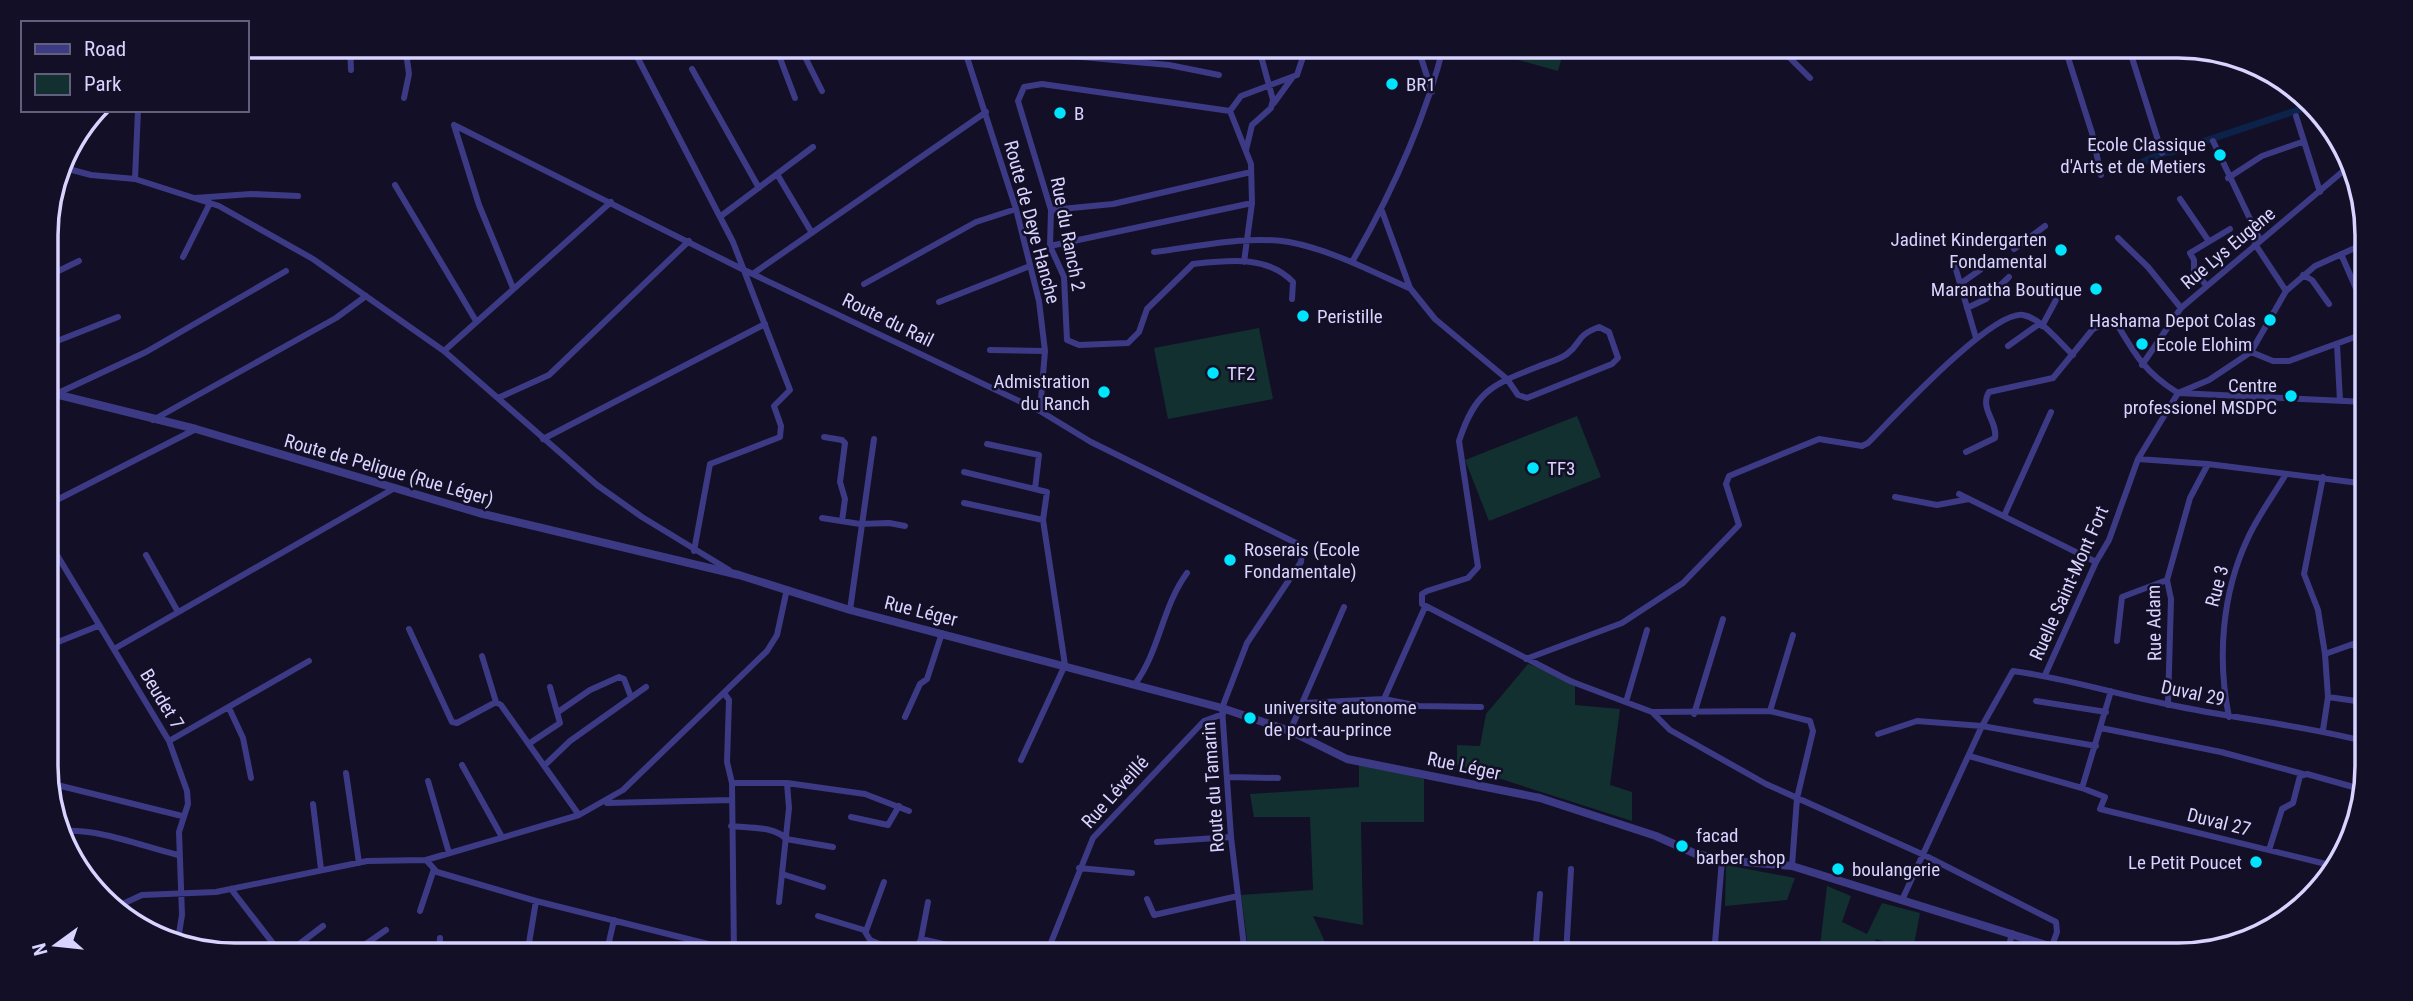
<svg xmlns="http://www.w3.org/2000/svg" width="2413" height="1001" viewBox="0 0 2413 1001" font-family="'Roboto Condensed',sans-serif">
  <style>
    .green { fill: #12302f }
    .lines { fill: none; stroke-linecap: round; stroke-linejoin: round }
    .canal { stroke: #0c2248; stroke-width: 7 }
    .minor { stroke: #3d3a85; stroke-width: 6 }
    .tertiary { stroke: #3d3a85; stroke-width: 8 }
    .poi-dot { fill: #00e5ff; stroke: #130f26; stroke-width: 2.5 }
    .labels { text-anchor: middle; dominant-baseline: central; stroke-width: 5; stroke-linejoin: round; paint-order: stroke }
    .poi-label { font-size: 19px; fill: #d9d4ff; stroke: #130f26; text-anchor: start }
    .street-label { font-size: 19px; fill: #d9d4ff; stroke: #130f26 }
    .rim { fill: none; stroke: #d9d4ff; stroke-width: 3.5 }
  </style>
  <rect width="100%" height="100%" fill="#130f26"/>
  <path class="green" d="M1468,46V45L1565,46L1558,71Z
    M1259,328L1273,399L1168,419L1154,348Z
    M1577,416L1601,477L1489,521L1465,460Z
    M1528,664L1575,679V705L1620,709L1610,785L1632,792V821L1457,765V745L1480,746L1486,714Z
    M1359,763L1424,779V822H1361L1363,925L1313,916L1326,944L1308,955H1249L1241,895L1313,890L1310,817H1254L1250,794L1359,787Z
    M1726,865L1795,878L1787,900L1725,906Z
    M1827,886L1851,896L1842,922L1867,934L1882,903L1920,913L1913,950L1876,939L1870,955H1819Z"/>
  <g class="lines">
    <path class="canal" d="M2132,167L2162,153L2172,152L2310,106"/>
    <path class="minor" d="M350,45L351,70
      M476,45L478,51
      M631,45L733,242L790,390L774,406L781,426L780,437L710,464L694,551
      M775,45L795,98
      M799,45L822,91
      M952,45L1169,65L1219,75
      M963,45L1016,209L1039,301L1045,351L1040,411
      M1417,45L1432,92
      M1777,45L1810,78
      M2064,45L2092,133L2101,175
      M2128,45L2162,153
      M2228,54L2230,65
      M692,69L759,188
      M404,98L409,74L405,45
      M1274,103L1292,78
      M1230,111L1042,84L1024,87L1018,101L1051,210L1050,246L1064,277L1067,340L1079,345L1128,343L1139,332L1147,309L1193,264C1228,260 1267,255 1293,282L1292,299
      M2296,116L2320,192
      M454,125L740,268L1040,411L1091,442L1296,543L1302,553L1301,562L1247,643L1222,708L1231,837L1245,955
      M454,125L479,205L513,288
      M2213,141L2260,240
      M1246,150L1252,125L1271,108L1273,100L1258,45
      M61,167L91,175L135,179L219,206L313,259L444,351L597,485L642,517L729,570
      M777,174L812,233
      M2228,178L2262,156L2302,142
      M135,179L138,110
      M395,185L476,321
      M195,198L251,194L298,196
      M2180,199L2208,240
      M1051,210L1113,204L1251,172
      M1382,211L1410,288L1435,319L1507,379L1518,395L1527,398L1612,364L1618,358L1609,332L1599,327C1575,336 1582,343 1567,354C1559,360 1546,363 1537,367C1491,385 1475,392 1459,441L1478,567L1468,578L1427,591L1422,594V604L1570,681L1652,712L1670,730L1766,784L1924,855L2056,922L2057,932L2052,946
      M721,216L813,147
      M2118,238L2148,267L2181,308
      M2255,244L2286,291
      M1050,246L1252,203
      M2014,249L2045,226
      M1154,252C1197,247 1246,235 1289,242C1331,250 1371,271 1409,288
      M2341,254L2362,302
      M1952,256L1976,338
      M183,257L210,203
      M1244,262L1252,203L1251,164L1230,111L1241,96L1297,75L1307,45
      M1352,262C1392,193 1424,123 1444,45
      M754,273L986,112
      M2303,275L2312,280L2329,304
      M46,277L79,261
      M864,284L976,222L1016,209
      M1960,284L1980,270
      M2207,286L2194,271V260L2190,253L2230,229
      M939,302L1030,266
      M1967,308L1986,299L2009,277
      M2042,326L2056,300
      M2337,344L2340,401
      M47,345L118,317
      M2008,346L2039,324
      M990,350L1045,351
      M444,351L611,202
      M2251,352L2273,361H2289L2366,333
      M2142,365L2181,308L2348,167
      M56,394L146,352L286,271
      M498,398L549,375L689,241
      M153,420L336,318L366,296
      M824,437L842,440L845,443L840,482L845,499L842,521
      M543,439L765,324
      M987,444L1039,455L1035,489
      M1966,452L1995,438C1998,422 1979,408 1989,392L2053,378L2093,329L2114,319C2134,353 2144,372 2178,393L2366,402
      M2138,459L2208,464L2367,484
      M964,472L1047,492L1043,520
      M1959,494L2096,562
      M1895,497L1937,505L1969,499
      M964,503L1043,520L1065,665L1021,760
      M47,505L196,429
      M2004,516L2051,412
      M822,518L860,524L889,523L905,526
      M48,540L169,741L187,791L188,804L179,832L182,915L177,946
      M146,555L178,612
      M850,610L874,439
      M409,629L452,722L457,723L496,702L501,705L579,815
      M2117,641L2122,597L2167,580
      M48,646L98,626
      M114,649L393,489
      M2325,654L2353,644L2360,653L2367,654
      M482,656L496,702
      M1526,659L1622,623L1683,583L1739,525L1726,484L1729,476L1819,439L1862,446L1868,443C1893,418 1992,310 2023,315C2041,318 2060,343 2073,355
      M2045,675L2096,562L2109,540L2138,459L2178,393L2209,380L2251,352L2286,291L2315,266L2366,243
      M1135,684C1160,650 1162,607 1187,573
      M2111,691L2082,788L2105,797L2100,809L2330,865
      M724,693L729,700L727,762L732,783H787L789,808L779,902
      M2328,697L2363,702
      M1384,699L1425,607
      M2036,701L2106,712
      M1626,702L1647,630
      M1304,703L1384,699L1419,706L1481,707
      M2168,705L2171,599L2167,580L2190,498L2208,464
      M229,708L243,738L251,778
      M1770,711L1793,635
      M558,712L590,690L619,677L624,679L631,697
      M1652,712L1770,711L1810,721L1813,731L1797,798L1792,866
      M1694,714L1723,619
      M905,717L920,684L927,679L942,633
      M2229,717C2217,659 2222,594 2247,540C2257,517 2273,496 2286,474
      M2101,728L2221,752L2303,774
      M2323,730L2328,697L2325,654L2318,610L2304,574L2323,477
      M1290,731L1344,607
      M1878,734L1917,721L1982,726L2096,746
      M169,741L309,661
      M530,743L560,723L550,687
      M1969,756L2082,788
      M462,765L502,837
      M545,765L570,741L646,687
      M346,773L359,863
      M1228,777L1278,778
      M428,781L449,853
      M49,783L182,816
      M732,783L734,955
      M787,783L865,794L909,811
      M607,803L731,800
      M313,804L321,869
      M851,817L888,825L899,806
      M731,826C748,828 775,826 786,839L833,847
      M63,831C101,829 141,846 178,855
      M1157,842L1231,837
      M2269,850L2282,809L2293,803L2300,776L2307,774L2364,790
      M426,860L437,872L536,901L736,951
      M1079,868L1132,873
      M782,874L823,887
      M231,889L282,955
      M1147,899L1154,915L1238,896
      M1902,900L1982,726L2013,671C2066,678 2118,695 2171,705C2236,719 2303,725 2367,742
      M116,907L142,895L216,892L367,861L426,860L579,815L623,790L767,651L777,635L787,589
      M420,911L434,869
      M818,916L864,930L870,940L900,953H914L921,939L928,902
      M866,931L884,882
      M921,939L992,955
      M391,951L393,955
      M285,955L323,926
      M350,955L386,930
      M439,955L440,938
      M527,955L536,901
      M606,955L614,920
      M1046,955L1093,838L1204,721L1223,714
      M1535,955L1540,894
      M1566,955L1571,869
      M1714,955L1722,860
      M2007,955L2012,933"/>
    <path class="tertiary" d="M47,392L196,429L479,513L739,575L850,610L1222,708L1290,731L1347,759L1540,798L1656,836L1696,854L1722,860L1792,866L2078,955"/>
  </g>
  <g class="poi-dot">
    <circle cx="1392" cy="84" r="7"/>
    <circle cx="1060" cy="113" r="7"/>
    <circle cx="2220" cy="155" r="7"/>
    <circle cx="2061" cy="250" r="7"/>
    <circle cx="2096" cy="289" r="7"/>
    <circle cx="1303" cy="316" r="7"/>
    <circle cx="2270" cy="320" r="7"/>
    <circle cx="2142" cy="344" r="7"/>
    <circle cx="1213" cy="373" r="7"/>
    <circle cx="1104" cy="392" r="7"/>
    <circle cx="2291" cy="396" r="7"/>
    <circle cx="1533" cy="468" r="7"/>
    <circle cx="1230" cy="560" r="7"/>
    <circle cx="1250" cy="718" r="7"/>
    <circle cx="1682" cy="846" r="7"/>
    <circle cx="2256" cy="862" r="7"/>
    <circle cx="1838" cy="869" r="7"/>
  </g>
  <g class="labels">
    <g class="poi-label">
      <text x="1406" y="84">BR1</text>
      <text x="1074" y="113">B</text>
      <text x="2206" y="144" text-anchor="end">Ecole Classique<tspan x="2206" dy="22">d'Arts et de Metiers</tspan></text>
      <text x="2047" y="239" text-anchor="end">Jadinet Kindergarten<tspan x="2047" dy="22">Fondamental</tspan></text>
      <text x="2082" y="289" text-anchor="end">Maranatha Boutique</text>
      <text x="1317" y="316">Peristille</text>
      <text x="2256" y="320" text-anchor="end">Hashama Depot Colas</text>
      <text x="2156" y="344">Ecole Elohim</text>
      <text x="1227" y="373">TF2</text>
      <text x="1090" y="381" text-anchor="end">Admistration<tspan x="1090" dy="22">du Ranch</tspan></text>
      <text x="2277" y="385" text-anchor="end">Centre<tspan x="2277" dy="22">professionel MSDPC</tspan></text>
      <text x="1547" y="468">TF3</text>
      <text x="1244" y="549">Roserais (Ecole<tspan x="1244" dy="22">Fondamentale)</tspan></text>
      <text x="1264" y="707">universite autonome<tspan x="1264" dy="22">de port-au-prince</tspan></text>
      <text x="1696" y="835">facad<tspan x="1696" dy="22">barber shop</tspan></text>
      <text x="2242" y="862" text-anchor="end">Le Petit Poucet</text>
      <text x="1852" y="869">boulangerie</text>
    </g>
    <g class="street-label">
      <text transform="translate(1032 222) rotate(75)">Route de Deye Hanche</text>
      <text transform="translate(1068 234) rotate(79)">Rue du Ranch 2</text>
      <text transform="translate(2228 248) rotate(-40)">Rue Lys Eugène</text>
      <text transform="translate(888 320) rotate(26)">Route du Rail</text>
      <text transform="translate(389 470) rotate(16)">Route de Peligue (Rue Léger)</text>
      <text transform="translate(2069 583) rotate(-66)">Ruelle Saint-Mont Fort</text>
      <text transform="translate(2217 586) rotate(-75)">Rue 3</text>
      <text transform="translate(921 611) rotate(14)">Rue Léger</text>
      <text transform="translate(2154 623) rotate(-91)">Rue Adam</text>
      <text transform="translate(2193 693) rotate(12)">Duval 29</text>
      <text transform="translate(162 699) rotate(59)">Beudet 7</text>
      <text transform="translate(1464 766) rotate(12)">Rue Léger</text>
      <text transform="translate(1213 787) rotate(-94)">Route du Tamarin</text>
      <text transform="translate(1115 792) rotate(-48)">Rue Léveillé</text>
      <text transform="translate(2219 822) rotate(14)">Duval 27</text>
    </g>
  </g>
  <path d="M0 0H2413V1001H0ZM235 58H2178A177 177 0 0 1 2355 235V766A177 177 0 0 1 2178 943H235A177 177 0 0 1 58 766V235A177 177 0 0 1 235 58Z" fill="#130f26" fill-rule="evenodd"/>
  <path class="rim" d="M235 58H2178A177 177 0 0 1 2355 235V766A177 177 0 0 1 2178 943H235A177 177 0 0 1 58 766V235A177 177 0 0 1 235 58Z"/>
  <rect x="21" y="21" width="228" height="91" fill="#130f26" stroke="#625e7d" stroke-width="2"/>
  <rect x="35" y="44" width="35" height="10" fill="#3d3a85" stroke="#625e7d" stroke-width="2"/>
  <text x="84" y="56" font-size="21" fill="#d9d4ff">Road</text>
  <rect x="35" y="74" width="35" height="21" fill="#12302f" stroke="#625e7d" stroke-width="2"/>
  <text x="84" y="91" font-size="21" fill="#d9d4ff">Park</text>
  <g transform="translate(56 945) rotate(255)" stroke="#130f26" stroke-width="5" paint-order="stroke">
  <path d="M0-5L12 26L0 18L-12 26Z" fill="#d9d4ff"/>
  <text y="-10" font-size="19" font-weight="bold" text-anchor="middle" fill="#d9d4ff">N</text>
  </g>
</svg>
